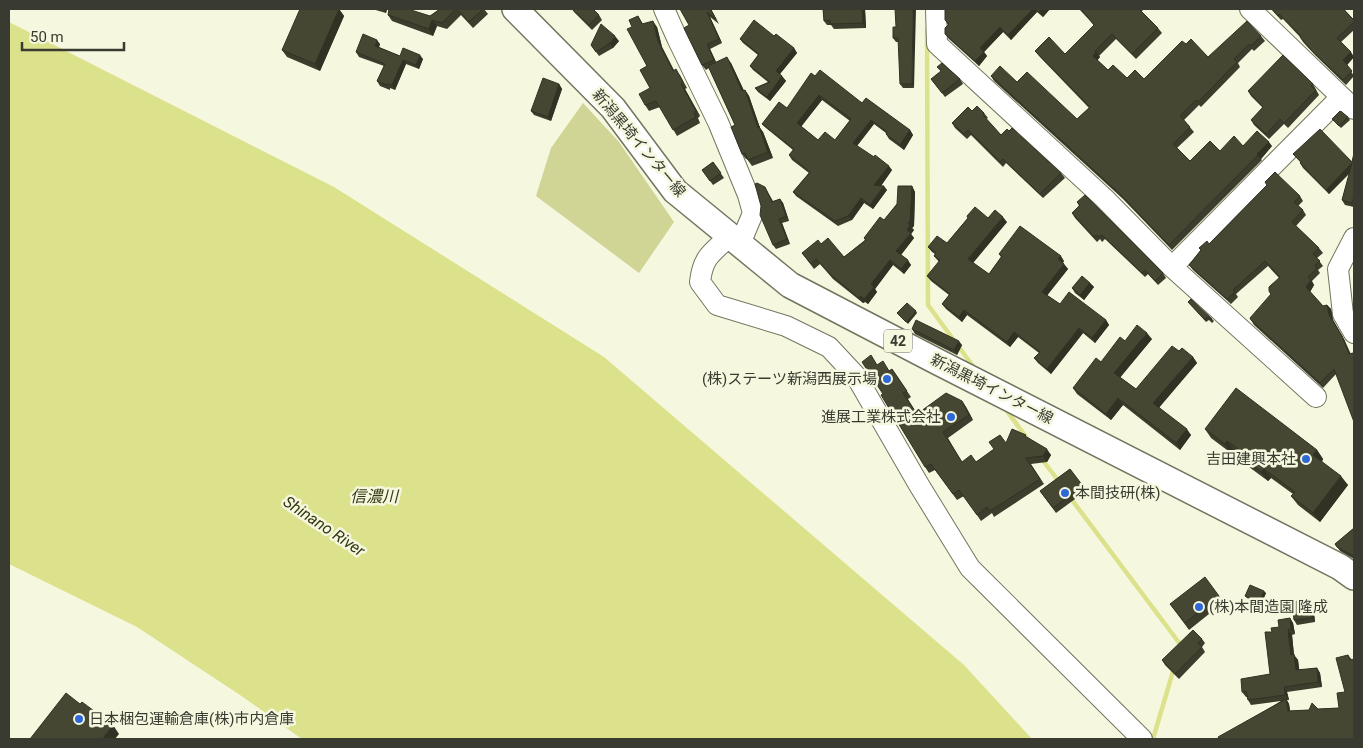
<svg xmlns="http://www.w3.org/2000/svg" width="1363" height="748" viewBox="0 0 1363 748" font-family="Roboto,'Noto Sans JP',sans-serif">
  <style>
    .green { fill: #d0d596 }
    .water { fill: #dce18c }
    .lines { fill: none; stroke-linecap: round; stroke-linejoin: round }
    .stream { stroke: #dce18c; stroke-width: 4.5 }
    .minor-casing { stroke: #73755f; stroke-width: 22 }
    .major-casing { stroke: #73755f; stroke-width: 28 }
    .minor { stroke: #fff; stroke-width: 20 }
    .major { stroke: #fff; stroke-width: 25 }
    .wall { fill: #3c3d2c; fill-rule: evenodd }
    .shaded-wall { fill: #313224 }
    .building { fill: #464733; stroke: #313224; fill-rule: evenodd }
    .poi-dot { fill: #2e68d6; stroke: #f5f8df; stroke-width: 2 }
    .labels { text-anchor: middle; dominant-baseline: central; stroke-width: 5; stroke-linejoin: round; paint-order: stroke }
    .shield { fill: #f5f8df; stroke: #717364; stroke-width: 1 }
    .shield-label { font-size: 14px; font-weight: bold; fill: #393a30 }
    .street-label { font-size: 15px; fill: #393a30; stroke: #f5f8df }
    .poi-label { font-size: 15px; fill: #393a30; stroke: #f5f8df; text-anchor: end }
    .water-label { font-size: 16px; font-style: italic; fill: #353712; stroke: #f5f8df }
  </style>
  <rect width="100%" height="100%" fill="#f5f8df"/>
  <path class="green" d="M583,103L619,142L674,222L639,273L536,196L551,148Z"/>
  <path class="water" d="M9,22L334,187L604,357L964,665L1032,739H302L243,697L137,627L9,564Z"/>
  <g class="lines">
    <path class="stream" d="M927,30L928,305L975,369
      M1004,407L1026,437
      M1041,458L1060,483
      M1069,496L1180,644L1179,648
      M1153,739L1174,668"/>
    <g class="minor-casing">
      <path id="minor" d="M664,9L677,38L718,122L748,195L753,213L740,244
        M936,9L937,44L1104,198L1172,267L1316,397
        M1250,9L1354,109
        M730,236C712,253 703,256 700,282L717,305L786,326L829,347L856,376L919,485L970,568L1142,739
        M1354,238L1338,269L1343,314L1354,333
        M1172,267L1341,97"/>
    </g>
    <g class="major-casing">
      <path id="major" d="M515,9L613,108L675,191L790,285L936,361L1340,567L1354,577"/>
    </g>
    <use href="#minor" class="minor"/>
    <use href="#major" class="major"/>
  </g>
  <path class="wall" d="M339,9L344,16L320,71L287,57L282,50Z
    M372,9H387L386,13Z
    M440,9H484L488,14L473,28L461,15L447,29L437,26L433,36L392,21L388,15L430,16Z
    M572,9L599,15L602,20L592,30L574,12Z
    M677,9H711L719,24L710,17L722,43L710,49L716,62L731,63L744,91L745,90L749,96L760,128L763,132L773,158L752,166L747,159H746L742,154L735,125L709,68L706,70L702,65L689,25L680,9L677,10Z
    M823,9H865L866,28L834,29L831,25H827L824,21Z
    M946,9H1050L1043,17L1037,12L1011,40L1003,32L984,52L987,56L979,66L949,39L945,34L948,25L945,20Z
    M1079,9H1144L1141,12L1158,28L1162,33L1136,59L1116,39L1099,56L1100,57L1097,60L1108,70L1127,78L1144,79L1186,44L1208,57L1261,36L1265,41L1254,51L1252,49L1238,63L1240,67L1201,107L1199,105L1184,120L1194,132L1177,148L1190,161L1220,151L1243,146H1272L1261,159L1262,160L1172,250L1123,199L994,81L991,76L1017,82L1077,119L1089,108L1039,56L1035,51L1065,54L1094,25Z
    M1271,9H1346L1345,10L1354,20V30L1341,42L1354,57L1347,65L1354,76L1346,85L1315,55L1303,42L1300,37L1283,19L1281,20Z
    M638,16L643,24L657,27L662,47L674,70L680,75L687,88L685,89L700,116L698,118L700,123L677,136L660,107L649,111L645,105L650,88Z
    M896,27L914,88H903L900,84L899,42H896L893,38Z
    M774,36L794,48L797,53L780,74L786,81L770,101L758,92L755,88L768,82L753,70L750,66L758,55L743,43L740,39Z
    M619,41L613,48L599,56L591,45Z
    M380,44L379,47L400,56L423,59L419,69L406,64L395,90L390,88V90L380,86L377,81L384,66L359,57L356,52Z
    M815,76L910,130L913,135L904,150L889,139L886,134V133L874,124L857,146L892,170L881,186L887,190L873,209L864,203L852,220L838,226L796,196L793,192L809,173L792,160L789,155L793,150L766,128L762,124L787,108ZM822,100L850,121L835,140H818L801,126Z
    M931,79H960L963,84L945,97Z
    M559,84L562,89L551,121L534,115L531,111Z
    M1313,84L1319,95L1288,128L1284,124L1269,139L1254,125L1251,120L1263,108L1251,96L1248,91Z
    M972,111L984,113L988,118L986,119L1001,135L1061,173L1065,178L1043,198L1006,163L1003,167L971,135L967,139L955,128L952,123Z
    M1348,117L1350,120L1341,128L1332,119Z
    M1354,153V207L1345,205L1342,200L1349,174L1329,194L1303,168L1300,163H1301L1293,154L1352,162Z
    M713,162L724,178L713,185L702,170Z
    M1265,182L1300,196L1303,201L1298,206L1303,210L1306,215L1296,226L1319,248L1323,253L1317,258L1323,266L1318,270L1320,273L1312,281L1314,285L1310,292L1323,306L1327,305L1331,309L1333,320L1345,341L1336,374L1323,388L1254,325L1251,320L1271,295L1269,291L1279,278L1268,266L1236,294L1238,297L1231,304L1193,270L1189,265L1201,250L1199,248L1209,244L1267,185Z
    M912,186L915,192L914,226L912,228L914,230L911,234L914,238L901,255L911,265L904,274L893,265L875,289L877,292L868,304L865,302L863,303L833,279L820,264L814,269L802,253L821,244L844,257L865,240L864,238L884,220Z
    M765,187L773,201L780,199L783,203L789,221L782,223L790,244L776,249L773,245Z
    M1077,202L1163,273L1166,278L1158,285L1148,274L1145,277L1105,239L1102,242L1100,239L1097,242L1075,218L1072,213L1079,206Z
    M967,216L988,218L1007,222L973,263L989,274L1001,257L999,254L1064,261L1063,263L1068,269L1047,295L1060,304L1106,320L1109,325L1095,343L1083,333L1051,374L1038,363L1034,358L1039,353L1018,337L1010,347L967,315L962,322L946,309L942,304L949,295L931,281L927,276L939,262L934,256L935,254L932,252L928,247L947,243L968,218Z
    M1090,283L1094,287L1084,300L1075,293L1072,288Z
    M1190,304L1212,319L1214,321L1212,323L1209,320L1206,322Z
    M912,329L962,345L957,355L915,334Z
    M1152,339L1120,377L1136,389L1179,351L1193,357L1197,363L1159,407L1191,435L1180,450L1123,405L1111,420L1077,394L1073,388L1125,341Z
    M878,365L889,371L892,369L911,397L908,399L917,414L962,401L966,407L973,420L948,438L962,462H976L1006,443L1028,438L1051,455L1047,462L1031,464L1044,484L994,517L992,513L981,521L964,496L957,500L935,470L929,473L925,467L883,394Z
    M1205,429L1317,450L1323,459L1322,462L1348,485L1320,522L1298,505L1291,496L1293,494L1271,478L1268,481L1249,467L1243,458V457L1233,450L1231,453L1211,438Z
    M1070,469L1086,491L1056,513L1040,491Z
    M1354,528V559L1340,551L1335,544Z
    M1266,593L1261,605L1247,598L1245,596Z
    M1219,596L1224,602L1189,630L1170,604Z
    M1313,604L1315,622L1297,625L1294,620Z
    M1290,618L1293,623L1295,634L1292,635L1294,655L1298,660L1299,670L1317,668L1320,673L1322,687L1287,692L1289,700H1287L1289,704L1290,711L1309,710L1318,709L1339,708L1345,692L1348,655L1352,660L1354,739H1219L1281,701L1251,705L1248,700L1247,697H1246L1242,692L1270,674L1272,632L1279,627Z
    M1202,639L1205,643L1202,647L1205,652L1179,679L1165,665L1162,660Z"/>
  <path class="shaded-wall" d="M339,9L344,16L320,71L315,64Z
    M383,9H387L386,13Z
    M710,9H711L719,24Z
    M862,9H865L866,28L863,23Z
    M913,9H916L914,88L912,84Z
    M1033,9H1035L1037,12L1011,40L1008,35Z
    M1042,9H1050L1043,17L1039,12Z
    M707,12L710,17L722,43L719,39Z
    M432,20L437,26L433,36L429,29Z
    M653,21L657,27L662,47L677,77L673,71L658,41Z
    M1000,27L1003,32L984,52L987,56L979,66L975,61L980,48Z
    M615,36L619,41L613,48L610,43Z
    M377,40L380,44L378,50L375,46Z
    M707,44L710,49L717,64L714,60Z
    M794,48L797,53L779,75L776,71Z
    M1096,52L1100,57L1097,61L1093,56Z
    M1351,52L1354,57L1347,65L1343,60Z
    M420,55L423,59L419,69L416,65Z
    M727,57L731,63L747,97L742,91Z
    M403,60L406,64L395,90L392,85Z
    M782,76L786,81L770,101L767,97Z
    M559,84L562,89L551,121L548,117Z
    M681,84L685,89L700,116L696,111Z
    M745,90L749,96L760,128L763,132L773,158L768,152L758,128Z
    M819,95L822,100L801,127L797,123Z
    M871,120L874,124L856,147L853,143Z
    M910,130L913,135L904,150L900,145Z
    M1269,142L1272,146L1261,159L1257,154Z
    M1352,163L1354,168L1329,194L1326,190Z
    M889,166L892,170L878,190L874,185Z
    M884,186L887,190L873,209L870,205Z
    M912,186L915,192L914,226L912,228L914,230L911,234L914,238L900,256L896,251L907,230Z
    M861,198L864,203L852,220L848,216Z
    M780,199L783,203L789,221L786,216Z
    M1003,217L1007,222L972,264L968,259Z
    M779,219L782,223L790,244L787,239Z
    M1061,256L1064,261L1062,264L1058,259Z
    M890,260L893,265L875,289L877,292L868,304L864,299L871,284Z
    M908,260L911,265L904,274L901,269Z
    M1064,264L1068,269L1046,297L1042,292Z
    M1311,280L1314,285L1310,292L1306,287Z
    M1090,283L1094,287L1084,300L1080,295Z
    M861,296L865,302L863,303L859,298Z
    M1327,305L1331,309L1333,320L1345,341L1353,359L1349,354L1329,315Z
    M964,310L967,315L962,322L959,317Z
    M916,311L917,313L908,324L906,322Z
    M1106,320L1109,325L1095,343L1092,338Z
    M1079,328L1083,333L1051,374L1047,369Z
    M1014,332L1018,337L1010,347L1007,342Z
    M1147,333L1152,339L1119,379L1114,373Z
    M959,341L962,345L957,355L954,350Z
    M1193,357L1197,363L1158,409L1153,403Z
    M1118,398L1123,405L1111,420L1106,414Z
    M962,401L966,407L973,420L969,415Z
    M1187,429L1191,435L1180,450L1176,443Z
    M1227,441L1233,450L1231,453L1225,444Z
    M1047,449L1051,455L1047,462L1043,456Z
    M1317,450L1323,459L1320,464L1313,455Z
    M1264,469L1271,478L1268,481L1261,472Z
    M1341,476L1348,485L1320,522L1313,513Z
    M1264,591L1266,593L1261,605L1259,603Z
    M1310,599L1313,604L1315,622L1312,618Z
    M1290,618L1293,623L1295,634L1291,629Z
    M1288,630L1292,635L1294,655L1298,660L1300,675L1296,670L1291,655Z
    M1317,668L1320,673L1322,687L1318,682Z
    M1284,687L1287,692L1289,700L1285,695Z
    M1286,699L1289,704L1291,716L1288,711Z
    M113,725L119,734L115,739H102Z"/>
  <path class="building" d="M300,9H339L315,64L282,50Z
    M389,9H408L430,16L440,9H456L442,23L432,20L429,29L388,15Z
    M457,9H483L469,22Z
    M572,9H593L599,15L589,25Z
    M680,9H710L716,19L707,12L719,39L707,44L714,60L702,65L684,28L689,25Z
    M823,9H862L863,23L830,24V20L824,21Z
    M895,9H913L912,84H900L898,38H893V27H896Z
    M946,9H1033L1008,35L1000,27L980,48L984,52L975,61L945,34V28L949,24L945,20V10Z
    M1035,9H1042L1039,12Z
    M1081,9H1139L1158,28L1132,54L1112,34L1095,51L1096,52L1093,56L1108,70L1113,65L1127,78L1135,70L1144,79L1182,41L1186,44L1191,39L1208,57L1247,21L1261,36L1251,46L1249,44L1234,59L1237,62L1198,102L1196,100L1180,116L1190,127L1173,144L1190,161L1210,141L1220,151L1234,136L1243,146L1257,131L1269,142L1257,154L1258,155L1169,245L1120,194L991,76L1000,66L1017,82L1027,72L1077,119L1090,107L1035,51L1049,37L1065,54L1094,25Z
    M1272,9H1343L1354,20V22L1337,38L1351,52L1343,60L1352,71L1343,80L1312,51L1300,37L1301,36L1279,14L1278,16Z
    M638,16L642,24L653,21L658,41L673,71L676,69L683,82L681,84L696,111L694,112L696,117L673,130L656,101L645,105L639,94L650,88L640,70L647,66L627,29L632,27L629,20Z
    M754,20L774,36L776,34L794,48L776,71L782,76L767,97L755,88L770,82L750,66L759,54L740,39Z
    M601,24L615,36L610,43L596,52L591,45Z
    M363,34L377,40L375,46L400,56L403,48L420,55L416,65L403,60L392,85L387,84V85L377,81L385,64L356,52Z
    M1283,55L1313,84L1311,86L1316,90L1284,123L1280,119L1266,134L1251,120L1263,107L1248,91Z
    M727,57L742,91L745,90L758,128L759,126L768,152L748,160L745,153L742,154L731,127L735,125L708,66Z
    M942,63L960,79L942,93L931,79L941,71L937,67Z
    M820,70L862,103L866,98L910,130L900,145L886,134L887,132L871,120L853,143L874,157L875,155L889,166L874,185L884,186L870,205L861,198L848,216L835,221L793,192L810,172L789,155L794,149L762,124L779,102L787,108L811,73L815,76ZM819,95L851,119L835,140L825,132L818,140L797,123Z
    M543,78L559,84L548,117L531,111Z
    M977,106L984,113L983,115L1001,135L1007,129L1009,131L1012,128L1061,173L1040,194L1003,159L1000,162L968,130L964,134L952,123L968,107L972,111Z
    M1340,111L1348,117L1339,126L1332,119Z
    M1320,129L1352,162L1354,153V196L1352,203L1342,200L1352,163L1326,190L1300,163L1301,162L1293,154Z
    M713,162L721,173L710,181L702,170Z
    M1275,172L1300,196L1294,202L1303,210L1292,222L1319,248L1313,254L1320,261L1315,265L1317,268L1308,277L1311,280L1306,287L1323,306L1327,305L1329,315L1342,336L1349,354L1353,353L1354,355V422L1334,369L1320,383L1251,320L1250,318L1271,294L1269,291V287L1280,277L1265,261L1233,290L1235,292L1227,299L1189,265L1201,250L1199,248L1207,241L1209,244L1267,185L1265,182Z
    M757,183L765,187L772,202L780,199L786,216L779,219L787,239L773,245L760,215L761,206L755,184Z
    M898,186H912L910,221L908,223L910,225L907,230L911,233L896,251L908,260L901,269L890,260L871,284L874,287L864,299L861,296L859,298L830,274L816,259L811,264L802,253L818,240L821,244L828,238L844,257L866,240L864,238L880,217L884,220L897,204Z
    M1085,195L1163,273L1155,281L1145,270L1142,273L1102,235L1099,237L1097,235L1094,237L1072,213L1080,205L1077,202Z
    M975,207L988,218L995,210L1003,217L968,259L989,274L1002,256L999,254L1020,226L1061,256L1058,259L1064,264L1042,292L1060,304L1069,292L1106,320L1092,338L1079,328L1047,369L1034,358L1040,352L1014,332L1007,342L964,310L959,317L942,304L950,294L927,276L940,260L934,256L936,253L928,247L937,236L947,243L968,218L967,216Z
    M1082,276L1090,283L1080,295L1072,288Z
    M1191,299L1212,319L1211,320L1207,317L1205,320L1188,302Z
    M907,303L916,311L906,322L897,313Z
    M916,320L959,341L954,350L912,329Z
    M1137,325L1147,333L1114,373L1136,389L1172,346L1179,351L1182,348L1193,357L1153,403L1187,429L1176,443L1118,398L1106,414L1073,388L1096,358L1101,362L1120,337L1125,341Z
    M871,355L877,365L883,361L889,371L892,369L907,391L903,393L917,414L946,393L962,401L969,415L943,432L962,462L971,455L976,462L994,449L989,442L1000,435L1006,443L1012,429L1026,435L1025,436L1047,449L1043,456L1026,458L1040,479L990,511L987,507L977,515L959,490L953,494L931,464L925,467L881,395L883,394L862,362Z
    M1236,388L1317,450L1313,455L1341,476L1313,513L1291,496L1295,492L1264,469L1261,472L1243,458L1245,454L1227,441L1225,444L1205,429Z
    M1070,469L1083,486L1053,508L1040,491Z
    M1354,528V556L1337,547L1335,544Z
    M1205,577L1219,596L1185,623L1170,604Z
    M1250,585L1264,591L1259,603L1245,596Z
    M1310,599L1312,618L1294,620L1292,602Z
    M1290,618L1291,629L1288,630L1291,655L1294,654L1296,670L1317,668L1318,682L1284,687L1285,695L1248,700L1246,691L1242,692L1241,679L1270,674L1265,632H1272L1271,628L1279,627L1278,620Z
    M1193,630L1202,639L1198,643L1202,647L1175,674L1162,660Z
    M1348,655L1350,660L1354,659V739H1219L1218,737L1286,699L1288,711L1309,710L1312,703L1318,709L1339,708L1337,693L1345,692L1336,658Z
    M66,693L80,704L82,702L113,725L102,739H30Z"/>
  <g class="poi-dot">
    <circle cx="887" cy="379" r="5"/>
    <circle cx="951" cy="417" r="5"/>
    <circle cx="1306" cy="459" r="5"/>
    <circle cx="1065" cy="493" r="5"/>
    <circle cx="1199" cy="607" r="5"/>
    <circle cx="79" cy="719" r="5"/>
  </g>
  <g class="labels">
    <rect class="shield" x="884" y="329.5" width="28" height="23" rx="4"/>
    <g class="shield-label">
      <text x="898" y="341">42</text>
    </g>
    <g class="street-label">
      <text transform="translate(639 143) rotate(50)">新潟黒埼インター線</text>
      <text transform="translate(992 389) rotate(27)">新潟黒埼インター線</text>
    </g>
    <g class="poi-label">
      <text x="877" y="379">(株)ステーツ新潟西展示場</text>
      <text x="941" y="417">進展工業株式会社</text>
      <text x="1296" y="459">吉田建興本社</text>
      <text x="1075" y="493" text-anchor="start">本間技研(株)</text>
      <text x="1209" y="607" text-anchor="start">(株)本間造園 隆成</text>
      <text x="89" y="719" text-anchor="start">日本梱包運輸倉庫(株)市内倉庫</text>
    </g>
    <g class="water-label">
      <text x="374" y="496">信濃川</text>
      <text transform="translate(324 526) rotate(34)">Shinano River</text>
    </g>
  </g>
  <rect width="1363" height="748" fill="none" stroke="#393a30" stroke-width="20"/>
  <path d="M22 42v8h102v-8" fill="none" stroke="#393a30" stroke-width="2.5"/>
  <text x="30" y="42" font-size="15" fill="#393a30" stroke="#f5f8df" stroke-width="4" paint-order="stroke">50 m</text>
</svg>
